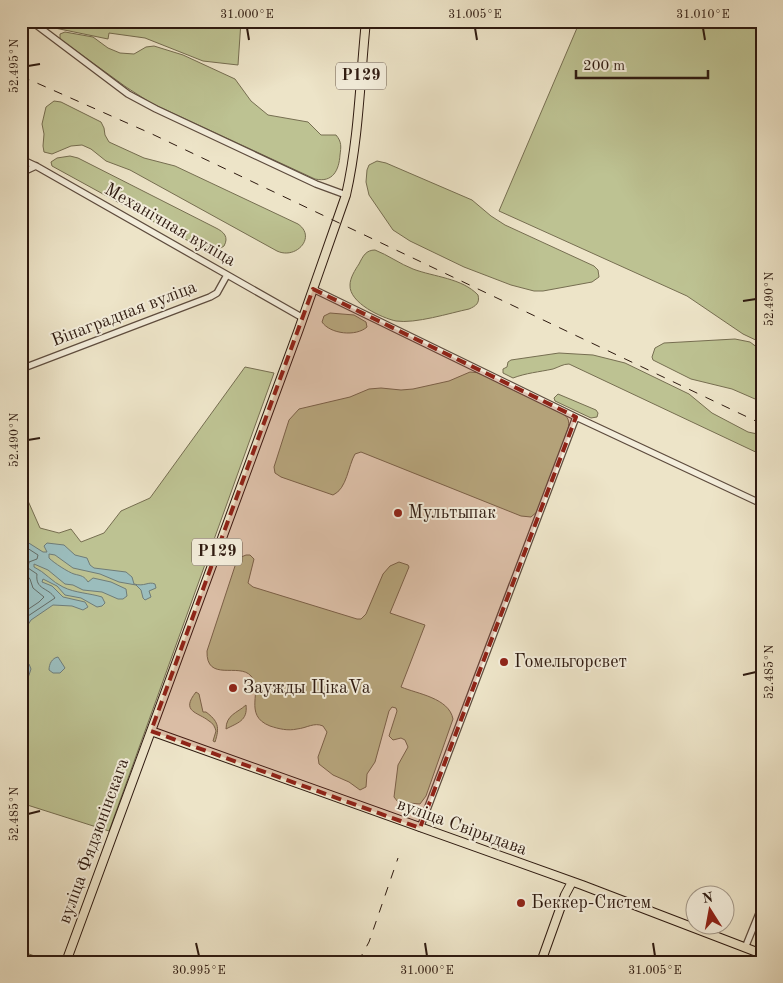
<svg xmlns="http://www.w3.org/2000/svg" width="783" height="983" viewBox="0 0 783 983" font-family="'Old Standard TT',serif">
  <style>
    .green { fill: #bdc292; stroke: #766e51 }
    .water { fill: #9bbdbd; stroke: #6f7c78 }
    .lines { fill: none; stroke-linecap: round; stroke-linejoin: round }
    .shore { stroke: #646c66; stroke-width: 1 }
    .minor-casing { stroke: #5e4c3e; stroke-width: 8 }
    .major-casing { stroke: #2e1a10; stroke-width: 10 }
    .minor { stroke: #f3eddb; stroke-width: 5.5 }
    .major { stroke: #ede4c8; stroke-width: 8 }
    .rail { stroke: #2e1a10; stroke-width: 1; stroke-dasharray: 9 9; stroke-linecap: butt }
    .marked { fill: #8f2418; fill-opacity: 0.2; stroke: #8f2418; stroke-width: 4; stroke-dasharray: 10 6; stroke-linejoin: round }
    .ticks { fill: none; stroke: #2e1a10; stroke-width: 2 }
    .poi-dot { fill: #8f2418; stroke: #f3eddb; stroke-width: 2 }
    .labels { text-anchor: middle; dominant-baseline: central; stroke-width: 4; stroke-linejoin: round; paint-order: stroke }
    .shield { fill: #f3eddb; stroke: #69594d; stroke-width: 1 }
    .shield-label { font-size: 16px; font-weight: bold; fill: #2e1a10 }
    .street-label { font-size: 18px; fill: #2e1a10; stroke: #f3eddb }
    .poi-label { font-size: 18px; fill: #2e1a10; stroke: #f3eddb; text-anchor: start }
    .neatline { fill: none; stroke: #2e1a10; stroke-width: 2 }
    .ticks-label { font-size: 12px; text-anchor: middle; fill: #2e1a10 }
  </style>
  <rect width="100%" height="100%" fill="#ede4c8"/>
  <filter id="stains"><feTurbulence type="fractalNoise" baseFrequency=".004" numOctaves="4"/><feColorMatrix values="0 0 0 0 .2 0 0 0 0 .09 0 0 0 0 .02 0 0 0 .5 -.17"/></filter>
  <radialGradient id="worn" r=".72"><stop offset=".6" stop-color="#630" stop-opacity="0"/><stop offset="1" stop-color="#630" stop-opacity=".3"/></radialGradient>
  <path class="green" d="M50,21H241L238,65L203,61L145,38L109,33L108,39L50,27Z
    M580,21H762V343L743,334L687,296L499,211Z
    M65,32L93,37L108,48L120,53L134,54L146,47L154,46L183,55L235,79L251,101L268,115L308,122L321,135H336C342,142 341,147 340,155C339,170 333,183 315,179L151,103L126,87L60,39V34Z
    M54,101L61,102L101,122L104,128L105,135L109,142L144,158L175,166L298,224C317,237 296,260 277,251L130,170L106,161L91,149L82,145L71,146L52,154L44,152L43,146L44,134L42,124L46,107Z
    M70,156L78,158L216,228C224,232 229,237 224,246L216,251L205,250L52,166L51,162L57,158Z
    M377,161L386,163L472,200L491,216L505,225L594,266L598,270L599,277L592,282L543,291H534L511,285L464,267L410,241L393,230L369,195L366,182L367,170L369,165Z
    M375,250C388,255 400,264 413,269C434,277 462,278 478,295C480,303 476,306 469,309C450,313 415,324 396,321C382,318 349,303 350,285C350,278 355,270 359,264C363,256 366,250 375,250Z
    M330,313L354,315L366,322L367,327C356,337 330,334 322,322L324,316Z
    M735,339L750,342L762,351V402L732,389L691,379L653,360L652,357L655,348L664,343Z
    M559,353L593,355L625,363L689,394L712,413L748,432L762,435V455L569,364C563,364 559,367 553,369C539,372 526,373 513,378L503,373V369L507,367L508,362L511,360Z
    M245,367L274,373L109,831L21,803V485L40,528L59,533L71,529L81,542L104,533L121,511L150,498Z
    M470,372L482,373L561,412C568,417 570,420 568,429L538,511L531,517L521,516L361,452L355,454C348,466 347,489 333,495L281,477L275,473L274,467L289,420L299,409L350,397L369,389L381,388L401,390L413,389L449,381Z
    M558,394L596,410L598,413L597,417L591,418L555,401L554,398Z
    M246,555H250L254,559L248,583L253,587L357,619H361L366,614L383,574L390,566L399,562L408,565L409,567L390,613L425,625L401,687C418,694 449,698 453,719L426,796L420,804L398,802L394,797L398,765L408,747L405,740L401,738L393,740L389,736L397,711L396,708L392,707L389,711L375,762L367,774L366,787L360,790L349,782L333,775L319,764L318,757L327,732L323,726C314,722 307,728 297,729C288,731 279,729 270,726C242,715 264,690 251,676C239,662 206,683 207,651L235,566L239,558Z
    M196,692L199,694L203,712H206C218,721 220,727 215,742L213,741L216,731C215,727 213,723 209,721C198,712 180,712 196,692Z
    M246,705C248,721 237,723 226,729C226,715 237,713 246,705Z
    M21,951L48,961L49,962H21Z"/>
  <path class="water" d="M21,531L24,540L43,552H47L44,546L47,543L64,545L75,555L87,558L90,565L94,568L126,572L132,577L134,584C145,587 148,581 155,584L156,588L149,591L151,597L145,600L143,598L141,590L136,585L119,582L100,574L73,568L55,555L49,554V558C54,563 68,572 74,574C82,576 84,576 88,582L93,578L111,582L126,589L127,596L123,599H118L102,592L83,590L73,585L65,584L48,570L34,564V567C45,572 52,582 63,587C75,593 89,593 102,597L105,603L102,606L97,607L81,598L65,595L57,586L43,579L42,582L52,586L63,597L85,602L88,607L83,610L72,606L53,605L31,620L21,636Z
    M58,657L65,668L60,673H53L49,670C49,664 52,658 58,657Z
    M21,661L29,664L31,669L28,678L21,684Z"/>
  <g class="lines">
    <path class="shore" d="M21,544L38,555L37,559L29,562L28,568L37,574C35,590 48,587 55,598L28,616L21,627
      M21,551L26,555L22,563L23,571L30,579L33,588L44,597L39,602L21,614"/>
    <g class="minor-casing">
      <path id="minor" d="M31,21L128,94L156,109L316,184L346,195
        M21,159L36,166L303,318
        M21,173L36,166
        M313,289L576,417L762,504
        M21,369L210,297L217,293L227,275
        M420,828L576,417
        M745,948L762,906"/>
    </g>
    <g class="major-casing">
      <path id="major" d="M151,731L582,885L762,954
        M66,962L299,329L346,195C359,138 360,79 366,21
        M541,962L565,895L572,882"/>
    </g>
    <use href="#minor" class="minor"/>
    <use href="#major" class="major"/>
    <path class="rail" d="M21,76L152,134L762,424
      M347,962L350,955
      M358,962L369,942L398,858"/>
  </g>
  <path class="marked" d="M313,289L576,417L420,828L151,731Z"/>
  <path class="ticks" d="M247,28L249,40M475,28L477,40M703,28L705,40M28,66L40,64M743,301L756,299M28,440L40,438M743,675L756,672M28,814L40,811M196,943L199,956M425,943L427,956M653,943L655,956"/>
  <g class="poi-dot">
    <circle cx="398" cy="513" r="5"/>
    <circle cx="504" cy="662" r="5"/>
    <circle cx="233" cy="688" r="5"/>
    <circle cx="521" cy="903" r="5"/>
  </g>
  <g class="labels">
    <g class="shield">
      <rect x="336" y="62.5" width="50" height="27" rx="4"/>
      <rect x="192" y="538.5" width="50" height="27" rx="4"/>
    </g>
    <g class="shield-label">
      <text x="361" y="76">Р129</text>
      <text x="217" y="552">Р129</text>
    </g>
    <g class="street-label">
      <text transform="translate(170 225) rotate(30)">Механічная вуліца</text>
      <text transform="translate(124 314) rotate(-21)">Вінаградная вуліца</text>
      <text transform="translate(462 827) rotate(20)">вуліца Свірыдава</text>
      <text transform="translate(94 841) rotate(-70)">вуліца Фядзюнінскага</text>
    </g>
    <g class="poi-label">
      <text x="408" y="513">Мультыпак</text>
      <text x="514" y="662">Гомельгорсвет</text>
      <text x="243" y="688">Заужды ЦікаVа</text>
      <text x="531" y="903">Беккер-Систем</text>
    </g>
  </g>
  <rect width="783" height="983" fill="none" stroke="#ede4c8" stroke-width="55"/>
  <g transform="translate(710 910) rotate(349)"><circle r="24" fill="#f3eddb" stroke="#a4998a"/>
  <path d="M0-4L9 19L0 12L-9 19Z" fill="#8f2418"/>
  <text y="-8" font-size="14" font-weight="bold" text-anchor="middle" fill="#2e1a10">N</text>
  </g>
  <path d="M576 70v8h132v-8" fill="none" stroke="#2e1a10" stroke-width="2.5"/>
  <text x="583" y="70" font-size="15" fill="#2e1a10" stroke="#f3eddb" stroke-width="4" paint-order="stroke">200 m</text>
  <rect x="28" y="28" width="728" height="928" class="neatline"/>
  <g class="ticks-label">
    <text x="247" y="18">31.000°E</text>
    <text x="475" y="18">31.005°E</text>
    <text x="703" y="18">31.010°E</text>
    <text transform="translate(14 66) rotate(-90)" y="4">52.495°N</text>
    <text transform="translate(769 299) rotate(-90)" y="4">52.490°N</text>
    <text transform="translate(14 440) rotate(-90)" y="4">52.490°N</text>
    <text transform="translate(769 672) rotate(-90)" y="4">52.485°N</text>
    <text transform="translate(14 814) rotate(-90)" y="4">52.485°N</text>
    <text x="199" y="974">30.995°E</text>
    <text x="427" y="974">31.000°E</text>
    <text x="655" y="974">31.005°E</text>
  </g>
  <rect width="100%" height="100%" filter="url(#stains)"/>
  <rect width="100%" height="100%" fill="url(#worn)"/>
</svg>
